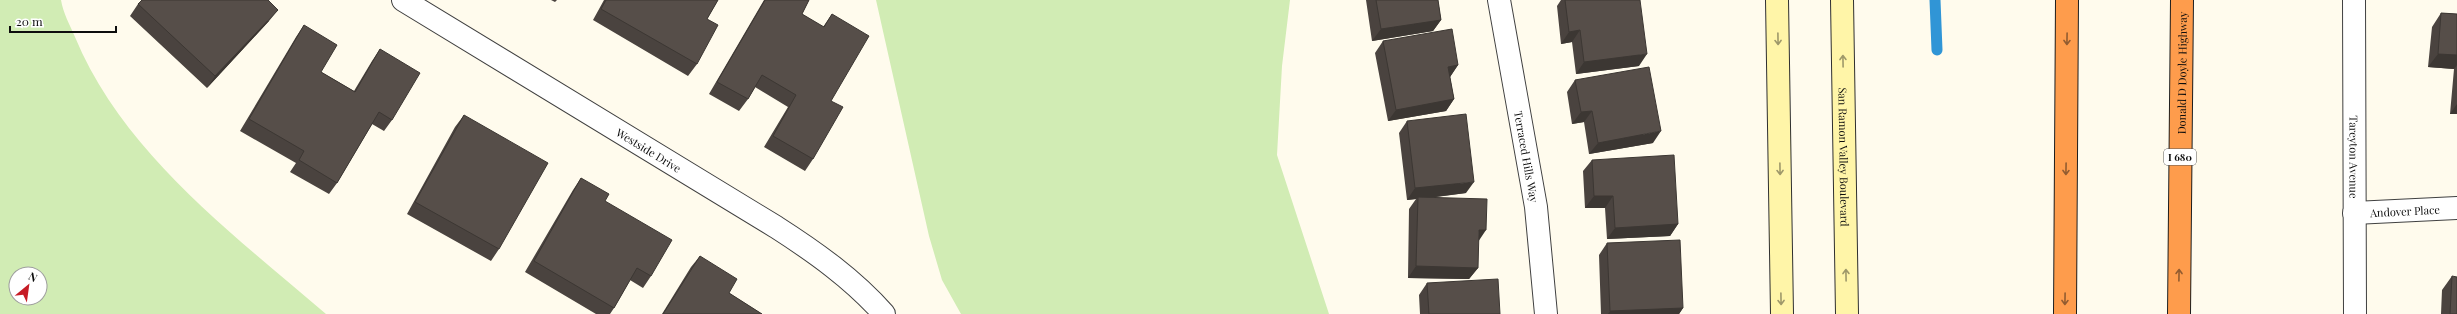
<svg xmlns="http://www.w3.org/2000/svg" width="2457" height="314" viewBox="0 0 2457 314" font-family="'Playfair Display',serif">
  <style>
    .green { fill: #d1ecb4; fill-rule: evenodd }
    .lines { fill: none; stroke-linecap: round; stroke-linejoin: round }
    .stream { stroke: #3095d6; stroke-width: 11 }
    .minor-casing { stroke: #404040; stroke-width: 24 }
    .tertiary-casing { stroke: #404040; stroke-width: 24 }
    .secondary-casing { stroke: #2f2f2f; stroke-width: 24 }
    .motorway-casing { stroke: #1e1e1e; stroke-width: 24 }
    .minor { stroke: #fff; stroke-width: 22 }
    .tertiary { stroke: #fff; stroke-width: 22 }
    .secondary { stroke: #fff5a8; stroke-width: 22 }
    .motorway { stroke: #fe9c4c; stroke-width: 22 }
    .wall { fill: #4a433f }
    .shaded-wall { fill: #3c3733 }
    .building { fill: #564e49; stroke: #3c3733 }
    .oneway { stroke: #9e986a }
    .oneway2 { stroke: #925c30 }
    .labels { text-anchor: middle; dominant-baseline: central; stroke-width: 4; stroke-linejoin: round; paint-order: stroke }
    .shield { fill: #fff; stroke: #565656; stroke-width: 1 }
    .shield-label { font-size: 10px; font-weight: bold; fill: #0d0d0d }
    .street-label { font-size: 11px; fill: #0d0d0d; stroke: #fff }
  </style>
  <rect width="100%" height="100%" fill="#fffbed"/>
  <path class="green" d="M0,0H61C63,13 70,25 75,37C123,153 233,234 326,314H0ZM16,274H40V298H16Z
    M876,0H1290L1282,66L1277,155L1329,314H961L942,280L929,236Z"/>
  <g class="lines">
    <path class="stream" d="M1935,0L1937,50"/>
    <g class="minor-casing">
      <g id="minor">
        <path id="s1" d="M1499,0L1536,207L1546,314"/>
        <path id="s2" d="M2354,0L2355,314"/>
        <path id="s3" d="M2354,213L2457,208"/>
      </g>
    </g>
    <g class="tertiary-casing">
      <g id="tertiary">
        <path id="s4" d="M403,0L776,227C815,252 853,279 884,314"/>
      </g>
    </g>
    <g class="secondary-casing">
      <g id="secondary">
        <path d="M1777,0L1782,314"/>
        <path id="s5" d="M1842,0L1847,314"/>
      </g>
    </g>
    <g class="motorway-casing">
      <g id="motorway">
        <path d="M2065,314L2067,0"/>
        <path id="s6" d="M2179,314L2182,0"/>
      </g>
    </g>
    <use href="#minor" class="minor"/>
    <use href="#tertiary" class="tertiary"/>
    <use href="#secondary" class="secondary"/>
    <use href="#motorway" class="motorway"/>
  </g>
  <path class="wall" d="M551,0H557L555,2Z
    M604,0H718L707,19L697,64L688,76L593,20Z
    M764,0H809L802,14L823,27L832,14L831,101L813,159L805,171L764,147L788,107L755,87L748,99L739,111L709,94Z
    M1366,0H1438L1441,20L1433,31L1372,41Z
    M1561,0H1640L1639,66L1576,74L1572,42L1561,44L1557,6Z
    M138,4L269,21L207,88L130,16Z
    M2441,13L2457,14V114H2450L2454,69L2428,67L2432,27Z
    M304,25L321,72L354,91L372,61L380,49L392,120L384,131L372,124L337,183L329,194L290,172L296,163L240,131L296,37Z
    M1383,41L1458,65L1450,77L1454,99L1446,111L1388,121L1375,53Z
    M1575,80L1653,143L1589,154L1584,122L1572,124L1567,92Z
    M464,115L499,249L491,261L407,214L455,127Z
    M1407,121L1466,193L1429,198L1478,241V268L1469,279L1408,278L1409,209L1416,199L1407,200L1399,133Z
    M1592,160L1678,224L1670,236L1607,239L1605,208H1585L1583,171Z
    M581,178L605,201L651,276L643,288L630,280L614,308L610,314H596L525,272L573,190Z
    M1607,243L1683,308L1679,314H1601L1599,255Z
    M700,256L729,293L762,314H662L691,267Z
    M2452,276L2457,314H2441L2442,290Z
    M1427,283L1500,314H1420L1419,295Z"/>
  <path class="shaded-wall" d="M278,10L269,21L207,88L215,76Z
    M1441,20L1433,31L1372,41L1381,29Z
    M1580,30L1572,42L1561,44L1569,32Z
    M1647,54L1639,66L1576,74L1584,62Z
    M2438,54L2457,55V65L2454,69L2428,67Z
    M1458,65L1450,77L1448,67Z
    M1454,99L1446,111L1388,121L1396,110Z
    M2457,104V114H2450Z
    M1592,111L1584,122L1572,124L1581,112Z
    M1661,131L1653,143L1589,154L1598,143Z
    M1474,182L1466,193L1418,199V197L1416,199L1407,200L1415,188Z
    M1594,196H1613L1605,208H1585Z
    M1678,224L1670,236L1607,239L1615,228Z
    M1479,230H1486L1478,242Z
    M1416,266L1478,268L1469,279L1408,278Z
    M1683,308L1679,314H1608L1610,311Z"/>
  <path class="building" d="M142,0H268L278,10L215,76L138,4Z
    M606,0H718L707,19L718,25L697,64L601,9Z
    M765,0H809L802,14L824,27L832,14L869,36L831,101L843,107L813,159L773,136L796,95L762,75L748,99L717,82Z
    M1376,0H1438L1441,20L1381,29Z
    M1565,0H1640L1647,54L1584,62L1580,30L1569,32Z
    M2441,13L2457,14V55L2438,54Z
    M304,25L337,45L321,72L355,92L380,49L420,73L392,120L379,112L337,183L299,160L304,151L249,119Z
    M1452,29L1458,65L1448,67L1454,99L1396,110L1383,41Z
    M1649,67L1661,131L1598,143L1592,111L1581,112L1575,80Z
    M1466,114L1474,182L1415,188L1407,121Z
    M464,115L548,163L499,249L415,202Z
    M1674,155L1678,224L1615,228L1613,196H1594L1592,160Z
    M581,178L609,194L605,201L672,240L651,276L637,268L614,308L534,261Z
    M1418,197L1487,199L1486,230H1479L1478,268L1416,266Z
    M1680,240L1683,308L1610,311L1607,243Z
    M700,256L737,279L729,293L762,314H663Z
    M2452,276L2457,277V314H2450Z
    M1498,279L1500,314H1429L1427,283Z"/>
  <defs><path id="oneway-shaft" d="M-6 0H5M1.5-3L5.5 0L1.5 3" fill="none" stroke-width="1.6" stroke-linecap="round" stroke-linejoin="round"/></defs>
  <g class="oneway">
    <use href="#oneway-shaft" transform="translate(1778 39) rotate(89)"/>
    <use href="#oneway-shaft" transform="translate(1843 61) rotate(-91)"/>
    <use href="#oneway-shaft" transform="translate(1780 169) rotate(89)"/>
    <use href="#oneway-shaft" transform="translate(1846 275) rotate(-91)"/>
    <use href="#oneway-shaft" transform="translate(1781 299) rotate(89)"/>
  </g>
  <g class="oneway2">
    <use href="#oneway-shaft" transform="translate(2067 39) rotate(91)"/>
    <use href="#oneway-shaft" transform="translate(2066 169) rotate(91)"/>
    <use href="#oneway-shaft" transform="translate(2179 275) rotate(-89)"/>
    <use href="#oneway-shaft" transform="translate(2065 299) rotate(91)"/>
  </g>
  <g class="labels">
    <rect class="shield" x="2164" y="149" width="32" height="16" rx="3"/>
    <g class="shield-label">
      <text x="2180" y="157">I 680</text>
    </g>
    <g class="street-label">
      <text stroke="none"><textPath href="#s6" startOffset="241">Donald D Doyle Highway</textPath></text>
      <text stroke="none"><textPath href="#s4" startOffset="288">Westside Drive</textPath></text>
      <text stroke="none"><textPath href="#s1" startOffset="159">Terraced Hills Way</textPath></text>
      <text stroke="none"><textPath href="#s5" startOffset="157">San Ramon Valley Boulevard</textPath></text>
      <text stroke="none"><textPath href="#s2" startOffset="157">Tareyton Avenue</textPath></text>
      <text stroke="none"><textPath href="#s3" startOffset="51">Andover Place</textPath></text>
    </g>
  </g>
  <g transform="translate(28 286) rotate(29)"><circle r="19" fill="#ffffff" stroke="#9e9e9e"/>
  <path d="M0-3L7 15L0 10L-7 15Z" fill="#c61c25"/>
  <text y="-6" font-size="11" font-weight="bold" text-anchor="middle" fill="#0d0d0d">N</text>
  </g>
  <path d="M10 26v6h106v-6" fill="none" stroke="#0d0d0d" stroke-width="2"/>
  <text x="16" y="26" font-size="12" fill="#0d0d0d" stroke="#ffffff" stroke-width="3" paint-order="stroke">20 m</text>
</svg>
